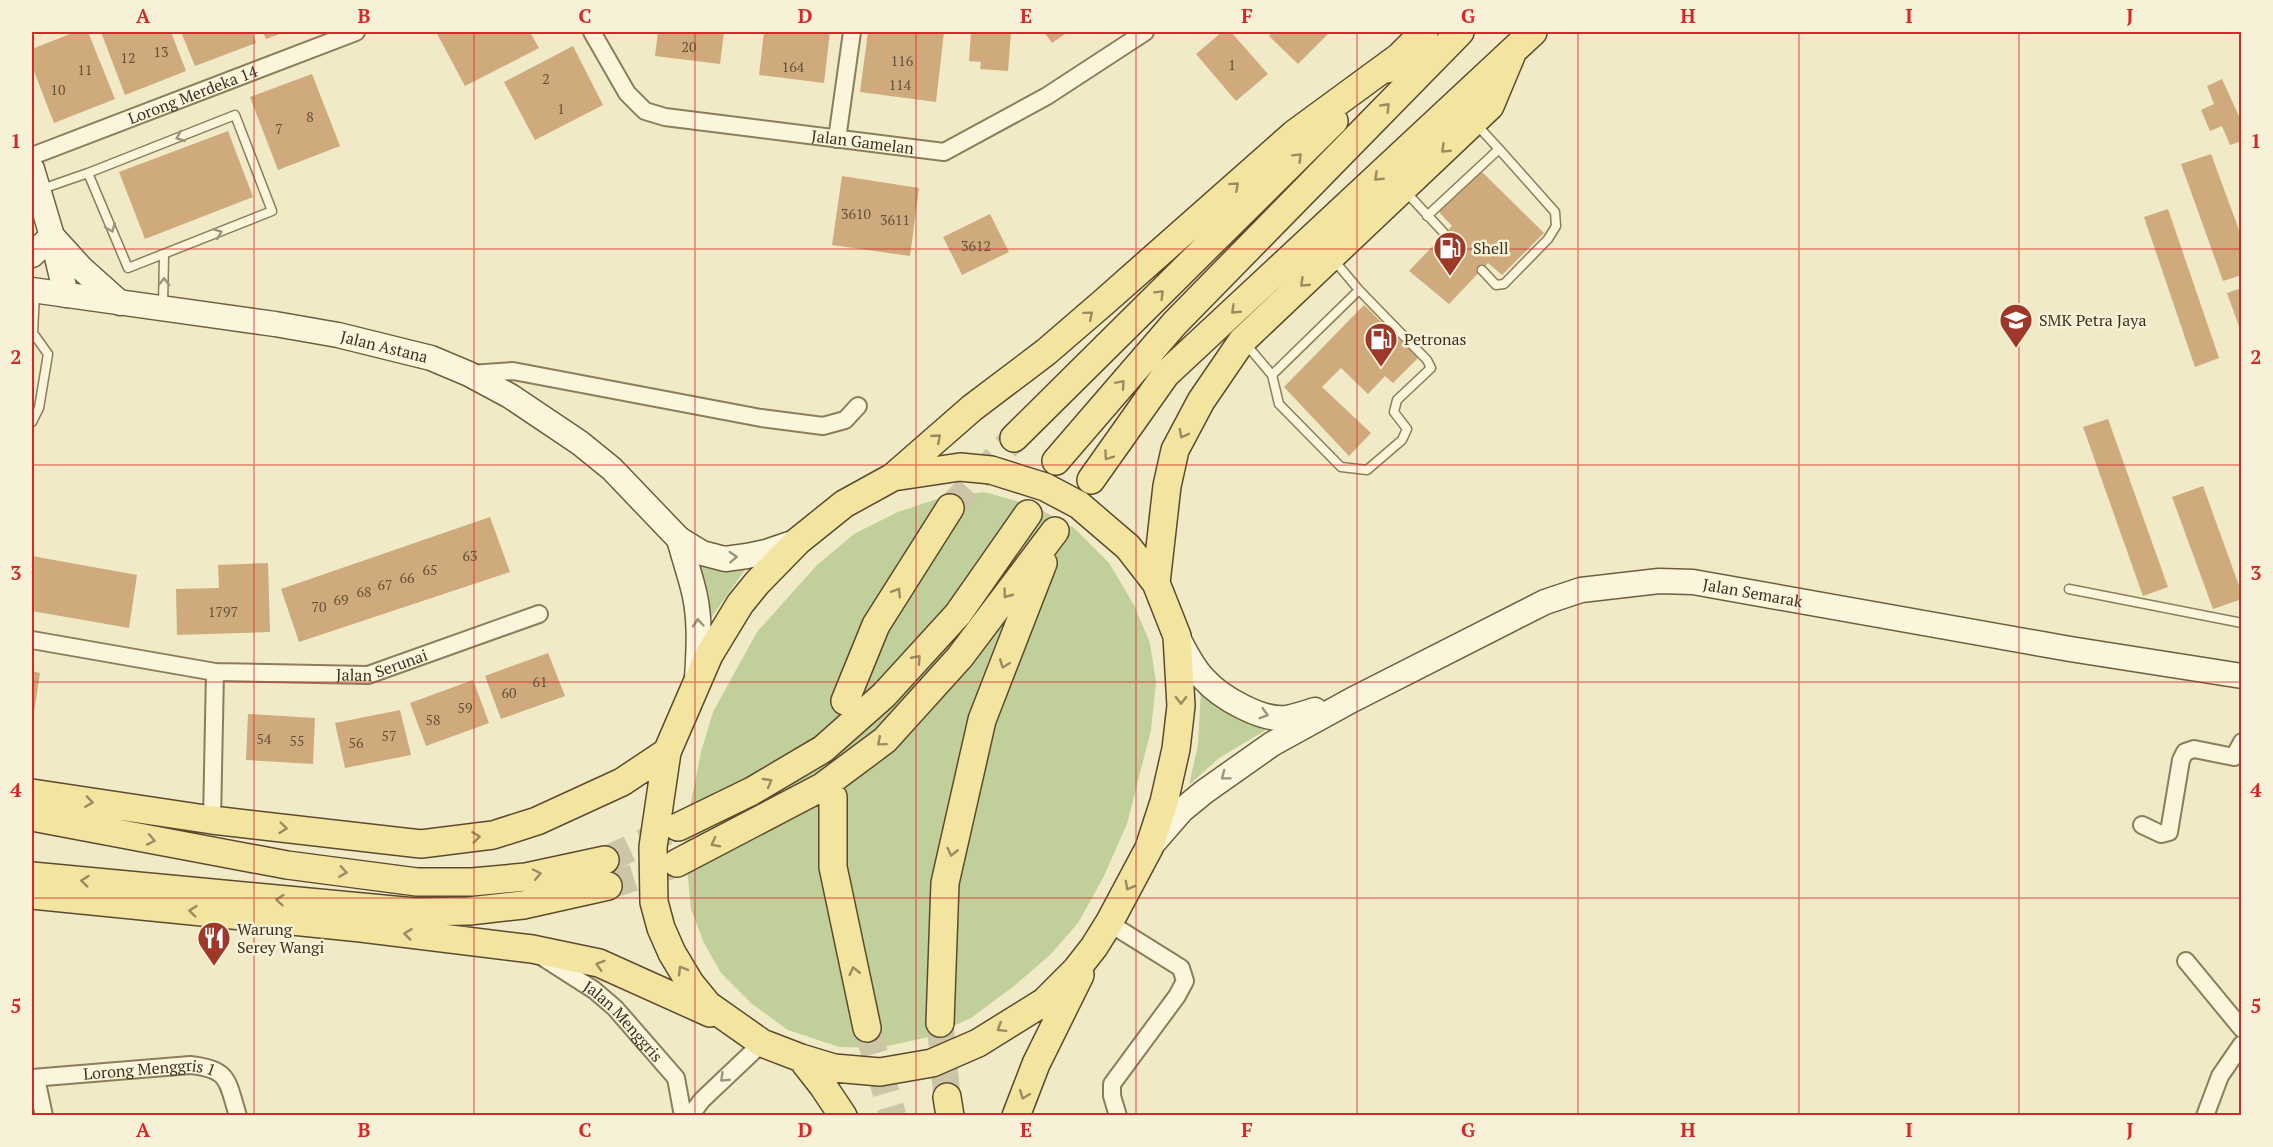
<svg xmlns="http://www.w3.org/2000/svg" width="2273" height="1147" viewBox="0 0 2273 1147" font-family="'PT Serif',serif">
  <style>
    .green { fill: #c1cf9a }
    .building { fill: #cfaa7c }
    .lines { fill: none; stroke-linecap: round; stroke-linejoin: round }
    .primary-tunnel { stroke: #ccc5a6; stroke-width: 27; stroke-dasharray: 27 14; stroke-linecap: butt }
    .lane-casing { stroke: #8d7d5b; stroke-width: 11 }
    .street-casing { stroke: #8d7d5b; stroke-width: 20 }
    .secondary-casing { stroke: #6f5e3e; stroke-width: 27 }
    .primary-casing { stroke: #5b4a2f; stroke-width: 30 }
    .lane { stroke: #faf5db; stroke-width: 8 }
    .street { stroke: #faf5db; stroke-width: 16 }
    .secondary { stroke: #faf5db; stroke-width: 24 }
    .primary { stroke: #f3e59f; stroke-width: 27 }
    .oneway { stroke: #988c60 }
    .oneway2 { stroke: #9c947e }
    .grid { fill: none; stroke: #d62828; stroke-width: 1.5; stroke-opacity: 0.55 }
    .labels { text-anchor: middle; dominant-baseline: central; stroke-width: 5; stroke-linejoin: round; paint-order: stroke }
    .number-label { font-size: 14px; fill: #625037 }
    .street-label { font-size: 16px; fill: #3d3220; stroke: #f7f2d7 }
    .poi-label { font-size: 16px; fill: #3d3220; stroke: #f7f2d7; text-anchor: start }
    .neatline { fill: none; stroke: #d62828; stroke-width: 2 }
    .grid-label { font-size: 20px; text-anchor: middle; font-weight: bold; fill: #d62828 }
  </style>
  <rect width="100%" height="100%" fill="#f0eac7"/>
  <path class="green" d="M984,492L1034,506L1074,528L1109,563L1134,605L1150,643L1156,682L1151,730L1127,824L1103,878L1078,923L1050,955L1014,986L971,1018L929,1037L878,1048L839,1047L788,1030L752,1004L721,973L704,943L691,909L684,837L701,752L713,712L757,632L817,565L854,534L898,512L943,497Z
    M699,562L747,567L711,618L708,591Z
    M1201,690L1224,710L1266,730L1219,758L1189,785L1198,745Z"/>
  <path class="building" d="M75,32H88L115,99L54,123L32,66V49Z
    M101,32H171L186,71L125,95Z
    M181,32H252L256,43L195,66Z
    M263,32H285L266,39Z
    M436,32H530L539,48L465,86Z
    M658,32H724L720,64L655,56Z
    M764,32H830L824,83L759,75Z
    M868,32H944L936,102L860,92Z
    M971,32H1011L1008,71L980,69L981,62L969,61Z
    M1044,32H1068L1052,43Z
    M1222,32H1231L1268,74L1236,101L1196,54Z
    M1273,32H1330L1298,64L1269,36Z
    M573,46L603,105L535,140L504,82Z
    M312,74L340,146L278,170L250,97Z
    M2222,79L2242,123V141L2230,145L2222,126L2210,131L2201,110L2214,104L2207,86Z
    M228,131L253,197L145,239L119,172Z
    M2211,154L2242,238V275L2223,281L2181,164Z
    M1481,171L1544,233L1502,275L1488,263L1449,304L1409,271L1452,226L1439,212Z
    M842,176L919,188L910,256L832,245Z
    M2168,209L2219,358L2195,367L2144,217Z
    M990,214L1009,252L962,275L943,237Z
    M2242,288V331L2241,332L2227,293Z
    M1364,305L1418,358L1393,383L1385,376L1368,394L1341,368L1322,387L1371,433L1349,456L1284,387Z
    M2108,419L2168,587L2143,596L2083,427Z
    M2203,486L2242,594V599L2213,609L2172,497Z
    M490,517L510,572L299,642L281,589Z
    M32,556L137,575L129,628L32,611Z
    M268,563L270,632L177,635L176,589L219,588L218,565Z
    M548,653L565,696L501,719L485,676Z
    M32,671L40,673L33,719H32Z
    M473,680L489,723L426,746L410,703Z
    M400,710L411,755L345,768L335,723Z
    M248,714L315,718L313,764L246,760Z"/>
  <g class="lines">
    <path class="primary-tunnel" d="M950,508L1014,438
      M605,860L672,829
      M608,886L676,864
      M940,1023L947,1097
      M867,1028L893,1116"/>
    <g class="lane-casing">
      <path id="lane" d="M1476,124L1499,149
        M39,190L88,173L235,115L272,211L128,268L88,173
        M1406,192L1444,233
        M1427,216L1499,149L1555,212L1556,226L1548,239L1504,284L1496,285L1482,270
        M163,306L164,255
        M1245,343L1272,375L1279,404L1341,467L1367,470L1402,440L1407,429L1394,412L1397,400L1431,368L1427,360L1359,290L1333,259
        M1272,375L1359,290
        M32,422L39,408L48,354L33,333L35,293
        M2069,589L2242,623"/>
    </g>
    <g class="street-casing">
      <g id="street">
        <path id="s1" d="M592,32L627,93L645,111L665,117L944,152L1047,96L1145,32"/>
        <path d="M837,139L852,32"/>
        <path id="s2" d="M32,156L356,32"/>
        <path d="M470,374L513,371L761,418L823,426L845,420L858,406"/>
        <path id="s3" d="M32,640L215,672L368,675L539,614"/>
        <path d="M212,820L215,672"/>
        <path d="M2142,825L2161,834L2169,832L2181,760L2185,752L2194,749L2234,757L2242,742"/>
        <path d="M1109,923L1181,968L1185,981L1177,996L1112,1084V1096L1118,1116"/>
        <path id="s4" d="M544,958L594,990L615,1008L676,1078L683,1116"/>
        <path d="M2186,961L2242,1029"/>
        <path id="s5" d="M32,1078L190,1065C230,1069 227,1081 238,1116"/>
        <path d="M36,1078L44,1116"/>
        <path d="M690,1116L702,1100L762,1043"/>
        <path d="M2205,1116L2220,1076L2242,1044"/>
      </g>
    </g>
    <g class="secondary-casing">
      <g id="secondary">
        <path d="M32,169L52,236L66,295"/>
        <path d="M32,255L52,236L81,268L120,303"/>
        <path id="s6" d="M32,290L275,324L338,335L431,358L469,374L510,396L580,443L612,469L679,539L702,553L725,559L747,556L766,552L798,541"/>
        <path d="M679,539C683,554 688,569 692,584C701,614 699,647 697,678"/>
        <path d="M1177,636C1185,651 1192,667 1204,679C1221,698 1262,721 1287,718C1296,716 1306,713 1315,710"/>
        <path id="s7" d="M1149,848L1182,810L1204,792L1272,744L1352,700L1545,602L1581,590L1659,581L1693,582L2070,649L2242,676"/>
      </g>
    </g>
    <g class="primary-casing">
      <path id="primary" d="M1387,69L1424,32
        M1014,438L1334,121
        M1056,461L1175,323L1460,32
        M893,477L972,408L1046,352L1104,302L1294,134L1399,57
        M1091,480L1166,374L1533,32
        M1156,583L1128,547L1079,505L1045,487L991,470L960,467L893,477L844,504L798,541L757,583L740,604L709,655L667,752L653,847L654,902L661,928L672,953L690,983L708,1005L762,1043L801,1058L834,1068L880,1072L932,1063L978,1043L1044,1002L1076,970L1094,947L1109,923L1149,848L1164,802L1176,749L1181,706L1177,636L1156,583L1167,486L1175,450L1201,401L1242,341L1490,106L1513,51
        M845,701L876,625L950,508
        M32,793L212,820L421,844L493,835L537,821L622,782L667,752
        M833,797V867L867,1028
        M32,817L287,865L417,882H472L526,877L605,860
        M678,827L752,791L823,749L884,695L958,614L1028,514
        M677,863L822,787L885,740L960,657L1055,531
        M32,876L415,912L469,911L523,905L608,886
        M32,895L361,928L532,949L599,963L710,1013
        M940,1023L945,883L982,720L1043,563
        M801,1058L823,1086L843,1116
        M947,1097L950,1116
        M1016,1116L1036,1064L1080,975"/>
    </g>
    <use href="#lane" class="lane"/>
    <use href="#street" class="street"/>
    <use href="#secondary" class="secondary"/>
    <use href="#primary" class="primary"/>
  </g>
  <defs><path id="oneway-chevron" d="M-2-3.5L2.5 0L-2 3.5" fill="none" stroke-width="1.6" stroke-linecap="round" stroke-linejoin="round" transform="scale(1.5)"/></defs>
  <g class="oneway">
    <use href="#oneway-chevron" transform="translate(1386 107) rotate(-46)"/>
    <use href="#oneway-chevron" transform="translate(1445 149) rotate(136)"/>
    <use href="#oneway-chevron" transform="translate(1298 157) rotate(-45)"/>
    <use href="#oneway-chevron" transform="translate(1378 177) rotate(137)"/>
    <use href="#oneway-chevron" transform="translate(1235 186) rotate(-42)"/>
    <use href="#oneway-chevron" transform="translate(1304 283) rotate(136)"/>
    <use href="#oneway-chevron" transform="translate(1160 294) rotate(-45)"/>
    <use href="#oneway-chevron" transform="translate(1235 310) rotate(137)"/>
    <use href="#oneway-chevron" transform="translate(1089 315) rotate(-40)"/>
    <use href="#oneway-chevron" transform="translate(1121 384) rotate(-49)"/>
    <use href="#oneway-chevron" transform="translate(1183 434) rotate(118)"/>
    <use href="#oneway-chevron" transform="translate(937 438) rotate(-41)"/>
    <use href="#oneway-chevron" transform="translate(1108 456) rotate(125)"/>
    <use href="#oneway-chevron" transform="translate(897 592) rotate(-58)"/>
    <use href="#oneway-chevron" transform="translate(1007 594) rotate(127)"/>
    <use href="#oneway-chevron" transform="translate(917 659) rotate(-48)"/>
    <use href="#oneway-chevron" transform="translate(1004 664) rotate(111)"/>
    <use href="#oneway-chevron" transform="translate(1181 700) rotate(90)"/>
    <use href="#oneway-chevron" transform="translate(881 742) rotate(140)"/>
    <use href="#oneway-chevron" transform="translate(768 782) rotate(-30)"/>
    <use href="#oneway-chevron" transform="translate(89 802) rotate(8)"/>
    <use href="#oneway-chevron" transform="translate(283 828) rotate(6)"/>
    <use href="#oneway-chevron" transform="translate(476 837) rotate(-7)"/>
    <use href="#oneway-chevron" transform="translate(151 840) rotate(11)"/>
    <use href="#oneway-chevron" transform="translate(715 843) rotate(152)"/>
    <use href="#oneway-chevron" transform="translate(952 852) rotate(103)"/>
    <use href="#oneway-chevron" transform="translate(343 872) rotate(8)"/>
    <use href="#oneway-chevron" transform="translate(537 874) rotate(-12)"/>
    <use href="#oneway-chevron" transform="translate(85 881) rotate(-174)"/>
    <use href="#oneway-chevron" transform="translate(1129 886) rotate(118)"/>
    <use href="#oneway-chevron" transform="translate(280 900) rotate(-175)"/>
    <use href="#oneway-chevron" transform="translate(193 911) rotate(-174)"/>
    <use href="#oneway-chevron" transform="translate(408 934) rotate(-173)"/>
    <use href="#oneway-chevron" transform="translate(600 965) rotate(-163)"/>
    <use href="#oneway-chevron" transform="translate(682 970) rotate(-120)"/>
    <use href="#oneway-chevron" transform="translate(854 971) rotate(-103)"/>
    <use href="#oneway-chevron" transform="translate(1001 1028) rotate(148)"/>
    <use href="#oneway-chevron" transform="translate(1024 1095) rotate(111)"/>
  </g>
  <g class="oneway2">
    <use href="#oneway-chevron" transform="translate(180 137) rotate(158)"/>
    <use href="#oneway-chevron" transform="translate(111 228) rotate(68)"/>
    <use href="#oneway-chevron" transform="translate(218 233) rotate(-22)"/>
    <use href="#oneway-chevron" transform="translate(164 282) rotate(-89)"/>
    <use href="#oneway-chevron" transform="translate(733 557) rotate(-3)"/>
    <use href="#oneway-chevron" transform="translate(698 623) rotate(-95)"/>
    <use href="#oneway-chevron" transform="translate(1264 714) rotate(16)"/>
    <use href="#oneway-chevron" transform="translate(1225 776) rotate(143)"/>
    <use href="#oneway-chevron" transform="translate(724 1078) rotate(136)"/>
  </g>
  <path class="grid" d="M254,32V1116M474,32V1116M695,32V1116M916,32V1116M1136,32V1116M1357,32V1116M1578,32V1116M1799,32V1116M2019,32V1116M32,249H2242M32,465H2242M32,682H2242M32,898H2242"/>
  <defs>
    <g id="fuel-pin" transform="scale(1.725)"><path d="M0 17L-7.5 6A9.5 9.5 0 1 1 7.5 6Z" fill="#9e3929" stroke="#f7f2d7"/><path d="M-5.5-6h7V0h2V4h1.3V-2.5L3-4.5l.8-.8L6-3V5H2.5V1h-1V6h-7ZM-4.2-4.7v3.2H.2V-4.7Z" fill="#fff"/></g>
    <g id="school-pin" transform="scale(1.725)"><path d="M0 17L-7.5 6A9.5 9.5 0 1 1 7.5 6Z" fill="#9e3929" stroke="#f7f2d7"/><path d="M0-5L7-2L0 1L-7-2ZM-4 1L0 2.5L4 1V4Q0 6-4 4Z" fill="#fff"/></g>
    <g id="restaurant-pin" transform="scale(1.725)"><path d="M0 17L-7.5 6A9.5 9.5 0 1 1 7.5 6Z" fill="#9e3929" stroke="#f7f2d7"/><path d="M-5-6h1v4h1v-4h1v4h1v-4h1v5L-1.5 .5V6h-2V.5L-5-1ZM5-6V6H3V1.5H1.5Q1.5-4 5-6Z" fill="#fff"/></g>
  </defs>
  <g fill-rule="evenodd">
    <use href="#fuel-pin" x="1450" y="248"/>
    <use href="#school-pin" x="2016" y="320"/>
    <use href="#fuel-pin" x="1381" y="339"/>
    <use href="#restaurant-pin" x="214" y="938"/>
  </g>
  <g class="labels">
    <g class="number-label">
      <text x="689" y="46">20</text>
      <text x="161" y="51">13</text>
      <text x="128" y="57">12</text>
      <text x="902" y="60">116</text>
      <text x="1232" y="64">1</text>
      <text x="793" y="66">164</text>
      <text x="85" y="69">11</text>
      <text x="546" y="78">2</text>
      <text x="900" y="84">114</text>
      <text x="58" y="89">10</text>
      <text x="561" y="108">1</text>
      <text x="310" y="116">8</text>
      <text x="279" y="128">7</text>
      <text x="856" y="213">3610</text>
      <text x="895" y="219">3611</text>
      <text x="976" y="245">3612</text>
      <text x="470" y="555">63</text>
      <text x="430" y="569">65</text>
      <text x="407" y="577">66</text>
      <text x="385" y="584">67</text>
      <text x="364" y="591">68</text>
      <text x="341" y="599">69</text>
      <text x="319" y="606">70</text>
      <text x="223" y="611">1797</text>
      <text x="540" y="681">61</text>
      <text x="509" y="692">60</text>
      <text x="465" y="707">59</text>
      <text x="433" y="719">58</text>
      <text x="389" y="735">57</text>
      <text x="264" y="738">54</text>
      <text x="297" y="740">55</text>
      <text x="356" y="742">56</text>
    </g>
    <g class="street-label">
      <text stroke="none"><textPath href="#s2" startOffset="172">Lorong Merdeka 14</textPath></text>
      <text stroke="none"><textPath href="#s1" startOffset="316">Jalan Gamelan</textPath></text>
      <text stroke="none"><textPath href="#s6" startOffset="357">Jalan Astana</textPath></text>
      <text stroke="none"><textPath href="#s7" startOffset="681">Jalan Semarak</textPath></text>
      <text stroke="none"><textPath href="#s3" startOffset="354">Jalan Serunai</textPath></text>
      <text stroke="none"><textPath href="#s4" startOffset="102">Jalan Menggris</textPath></text>
      <text stroke="none"><textPath href="#s5" startOffset="118">Lorong Menggris 1</textPath></text>
    </g>
    <g class="poi-label">
      <text x="1473" y="248">Shell</text>
      <text x="2039" y="320">SMK Petra Jaya</text>
      <text x="1404" y="339">Petronas</text>
      <text x="237" y="929">Warung<tspan x="237" dy="18">Serey Wangi</tspan></text>
    </g>
  </g>
  <rect width="2273" height="1147" fill="none" stroke="#f7f2d7" stroke-width="66"/>
  <rect x="33" y="33" width="2207" height="1081" class="neatline"/>
  <g class="grid-label">
    <text x="143" y="23">A</text>
    <text x="364" y="23">B</text>
    <text x="585" y="23">C</text>
    <text x="805" y="23">D</text>
    <text x="1026" y="23">E</text>
    <text x="1247" y="23">F</text>
    <text x="1468" y="23">G</text>
    <text x="1688" y="23">H</text>
    <text x="1909" y="23">I</text>
    <text x="2130" y="23">J</text>
    <text x="16" y="148">1</text>
    <text x="2256" y="148">1</text>
    <text x="16" y="364">2</text>
    <text x="2256" y="364">2</text>
    <text x="16" y="580">3</text>
    <text x="2256" y="580">3</text>
    <text x="16" y="797">4</text>
    <text x="2256" y="797">4</text>
    <text x="16" y="1013">5</text>
    <text x="2256" y="1013">5</text>
    <text x="143" y="1137">A</text>
    <text x="364" y="1137">B</text>
    <text x="585" y="1137">C</text>
    <text x="805" y="1137">D</text>
    <text x="1026" y="1137">E</text>
    <text x="1247" y="1137">F</text>
    <text x="1468" y="1137">G</text>
    <text x="1688" y="1137">H</text>
    <text x="1909" y="1137">I</text>
    <text x="2130" y="1137">J</text>
  </g>
</svg>
